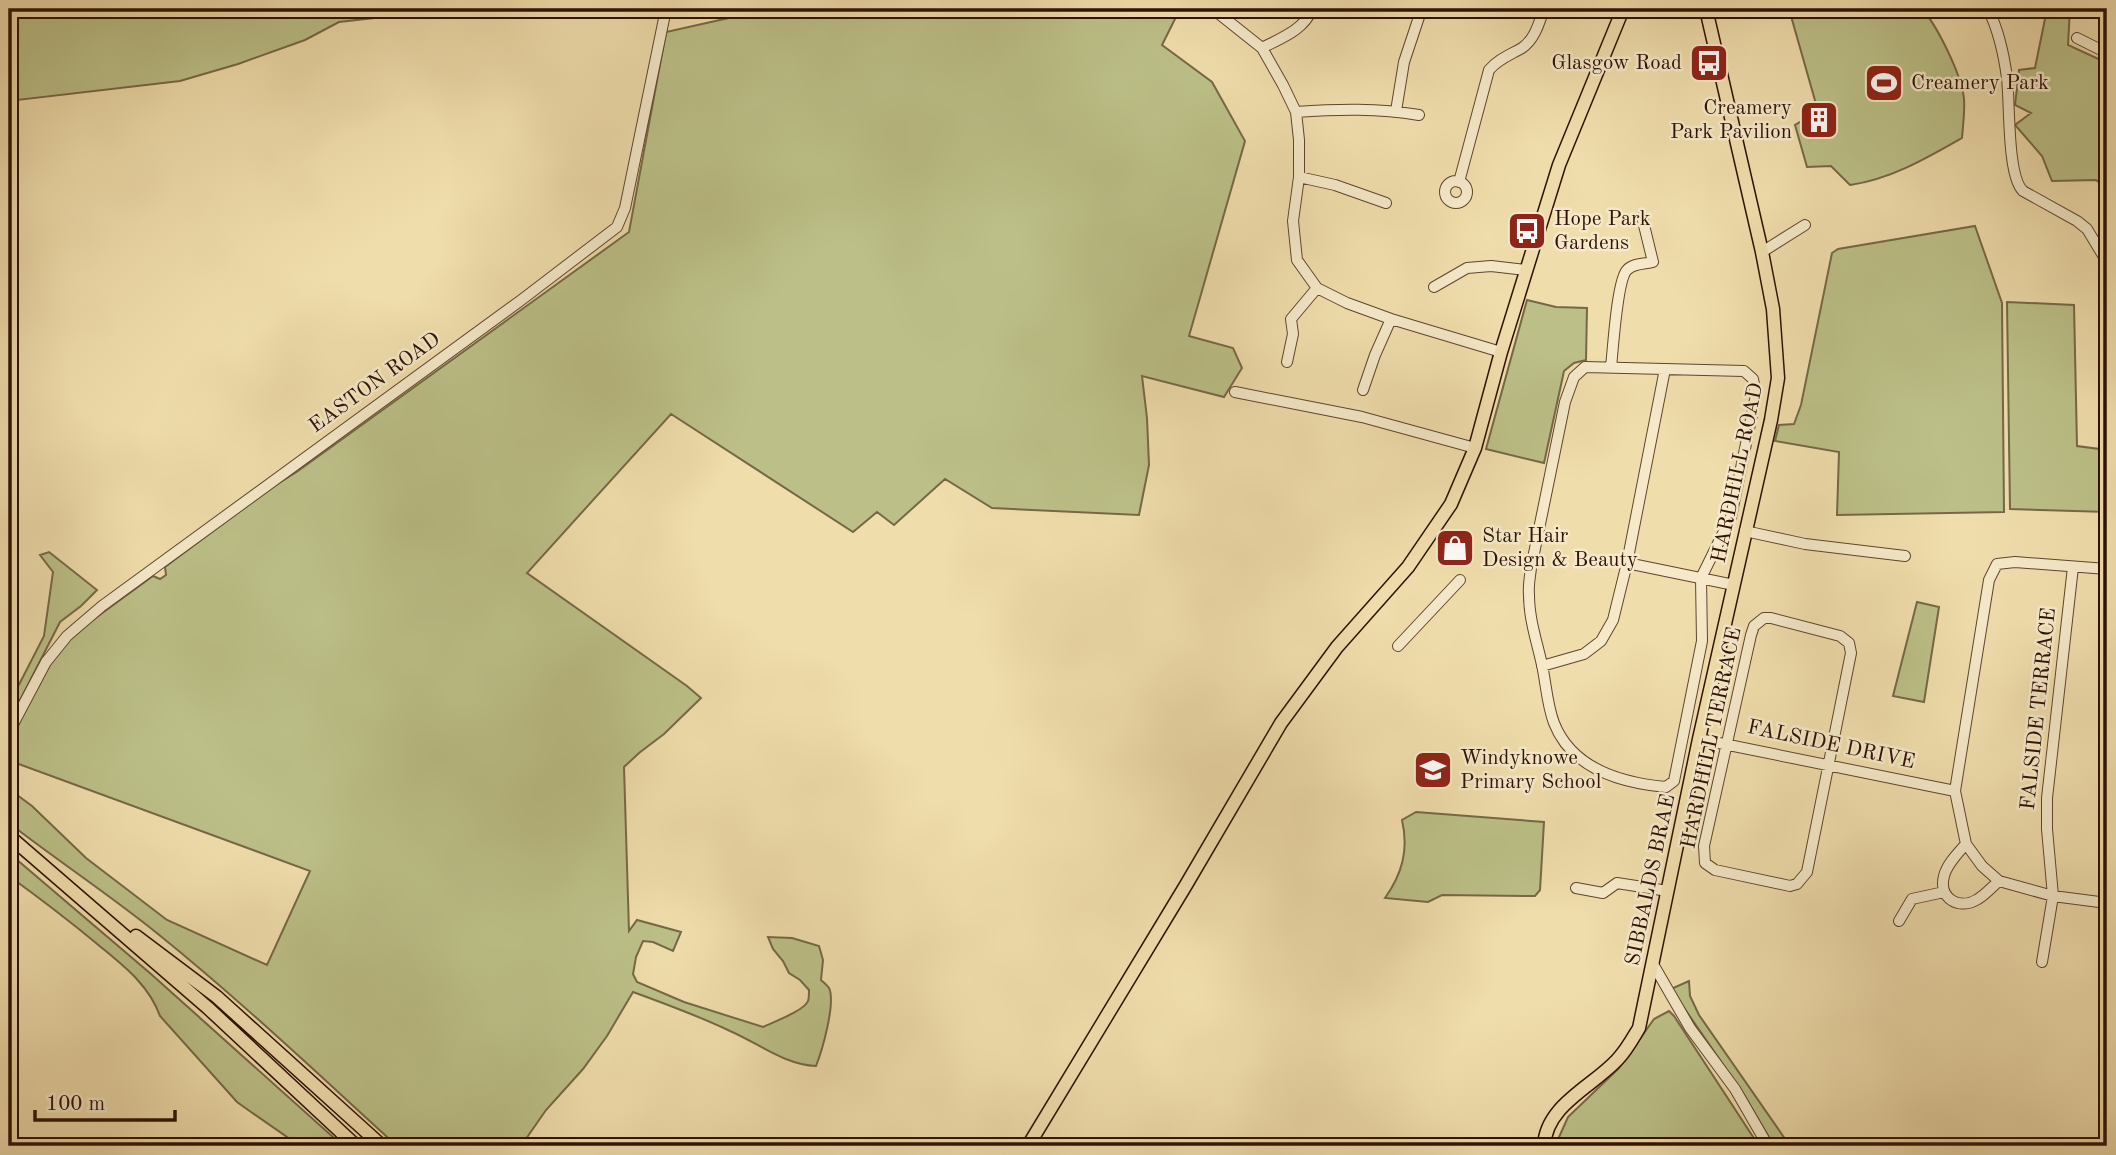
<svg xmlns="http://www.w3.org/2000/svg" width="2116" height="1155" viewBox="0 0 2116 1155" font-family="'Old Standard TT',serif">
  <style>
    .green { fill: #bcc088; stroke: #766846; stroke-width: 2 }
    .lines { fill: none; stroke-linecap: round; stroke-linejoin: round }
    .minor-casing { stroke: #5f442e; stroke-width: 12 }
    .major-casing { stroke: #2f1104; stroke-width: 15 }
    .minor { stroke: #f5e9c9; stroke-width: 10 }
    .major { stroke: #f0ddac; stroke-width: 12 }
    .labels { text-anchor: middle; dominant-baseline: central; stroke-width: 5; stroke-linejoin: round; paint-order: stroke }
    .poi-label { font-size: 21px; fill: #2f1104; stroke: #f5e9c9; text-anchor: start }
    .street-label { font-size: 21px; fill: #2f1104; stroke: #f5e9c9 }
  </style>
  <rect width="100%" height="100%" fill="#f0ddac"/>
  <filter id="stains"><feTurbulence type="fractalNoise" baseFrequency=".00286" numOctaves="4"/><feColorMatrix values="0 0 0 0 .2 0 0 0 0 .09 0 0 0 0 .02 0 0 0 .5 -.17"/></filter>
  <radialGradient id="worn" r=".72"><stop offset=".6" stop-color="#630" stop-opacity="0"/><stop offset="1" stop-color="#630" stop-opacity=".3"/></radialGradient>
  <path class="green" d="M9,9H455L339,22L305,40L238,64L180,81L9,101Z
    M769,9H1180L1162,45L1212,82L1245,141L1189,336L1233,348L1242,368L1224,397L1142,376L1147,418L1149,465L1139,515L992,508L945,479L894,525L877,512L853,532L671,414L527,573L687,686L701,698L664,734L639,753L624,767L629,931L637,920L681,932L673,951L653,942L643,941L636,957L633,974L637,982L684,1002L763,1027C773,1022 804,1011 808,1001C809,999 809,993 809,990L800,980L789,973L783,961L773,949L768,937L792,938L819,946L823,960L821,980C824,983 827,985 829,988C836,1003 822,1051 816,1066C785,1065 758,1043 730,1031C699,1016 666,1004 633,992L607,1036L583,1069L546,1110L521,1146H397C318,1074 241,1001 158,934C110,895 58,861 9,823V789L32,806L86,858L167,920L267,965L310,871L16,763L9,775V745L38,682L56,653L79,630L153,576L160,579L166,575L165,567L265,492L298,471L629,232L666,32Z
    M1789,9H1922C1937,25 1962,76 1964,99C1965,111 1963,125 1962,138C1927,158 1891,179 1850,185L1831,166L1807,167L1795,125L1818,111Z
    M2047,9H2070L2068,45L2107,63V189L2096,180L2052,181L2042,156L2015,125L2031,113L2015,105L2019,70L2035,68Z
    M1975,226L2002,303L2004,512L1837,515L1839,452L1775,441L1779,425L1794,424L1801,405L1832,253L1838,249Z
    M1527,300L1556,307L1587,308L1586,360L1574,363L1564,371L1544,463L1486,449Z
    M2007,302L2074,305L2077,446L2107,450V512L2010,509Z
    M49,552L97,590L81,606L60,622L9,722V704L44,636L53,572L40,555Z
    M1917,602L1939,607L1924,702L1893,696Z
    M1416,812L1544,822L1540,890L1535,896L1442,895L1428,902L1385,898C1402,874 1409,850 1402,820Z
    M9,853L151,974L343,1146H300L251,1112L237,1102L160,1016C148,983 121,964 96,943C67,919 38,897 9,876Z
    M1689,981L1690,996L1699,1015L1790,1146H1774L1744,1095L1671,989Z
    M1669,1011L1674,1016L1759,1146H1555L1568,1117L1619,1068L1654,1019Z"/>
  <g class="lines">
    <g class="minor-casing">
      <path id="minor" d="M1213,9L1262,48L1283,85L1296,112L1299,140V177L1293,221L1297,260L1317,288L1347,303L1391,319L1501,352
        M1988,9C1998,29 2004,55 2007,78C2010,103 2007,176 2023,191L2077,221L2087,229L2107,262
        M2077,38L2107,53
        M1262,48C1281,38 1304,30 1312,9
        M1396,111L1404,62L1420,14L1413,9
        M1296,112C1338,109 1378,108 1419,115
        M1299,177L1335,185L1386,203
        M1445 192a11 11 0 1 1 22 0a11 11 0 1 1-22 0Z
        M1459,182L1489,70C1498,59 1510,55 1522,48C1535,39 1539,23 1544,9
        M1762,252L1805,225
        M1434,287L1467,268L1491,266L1526,270
        M1287,362L1293,334L1291,319L1317,288
        M1585,367L1744,371L1753,379L1756,395L1731,517L1701,578L1702,641L1674,781L1666,787C1621,783 1572,769 1554,723C1547,705 1546,683 1542,665C1537,642 1529,619 1529,595C1528,586 1530,577 1531,568L1565,402L1574,377Z
        M1611,367C1613,350 1617,280 1627,270C1633,263 1645,264 1653,262L1642,217
        M1363,390L1375,355L1391,319
        M1235,392L1362,417L1475,448
        M1745,531L1805,544L1905,556
        M1627,563L1734,585
        M2107,569L2015,562L1997,564L1989,580L1955,791L1966,844L1982,866L1999,881L2053,896L2107,903
        M1764,618H1771L1840,636L1849,643L1851,653L1807,872L1797,884L1790,886L1715,870L1705,863L1704,846L1751,635L1754,626Z
        M1398,646L1460,580
        M1542,666L1584,654L1601,641L1613,620L1627,563L1665,369
        M9,732L46,662L67,636L102,606L520,301L617,227L625,208L666,9
        M1699,739L1955,791
        M1966,844C1958,853 1947,864 1944,876C1938,898 1959,911 1978,899C1985,895 1992,887 1999,881
        M1576,888L1603,893L1617,883L1668,891
        M1899,921L1912,899L1944,892
        M2042,962L2053,896L2047,829V798L2073,567
        M1653,964L1690,1028L1735,1089L1768,1146"/>
    </g>
    <g class="major-casing">
      <path id="major" d="M9,836L208,1008L356,1146
        M136,936L217,997L382,1146
        M1028,1146L1186,885L1281,723L1337,647L1408,567L1451,504L1475,448L1501,352L1559,165L1623,9
        M1544,1146C1546,1105 1592,1087 1617,1060C1626,1051 1633,1038 1639,1028L1699,739L1771,420L1778,378L1773,309L1762,252L1706,9"/>
    </g>
    <use href="#minor" class="minor"/>
    <use href="#major" class="major"/>
  </g>
  <defs>
    <g id="bus-square" transform="scale(2.0125)"><rect x="-9" y="-9" width="18" height="18" rx="4" fill="#8f2418" stroke="#f5e9c9"/><path d="M-5-6H5V4H4V6H2V4H-2V6H-4V4H-5ZM-3.5-4V0h7V-4ZM-3.5 1.2v1.5H-2V1.2ZM2 1.2v1.5H3.5V1.2Z" fill="#fff"/></g>
    <g id="stadium-square" transform="scale(2.0125)"><rect x="-9" y="-9" width="18" height="18" rx="4" fill="#8f2418" stroke="#f5e9c9"/><path d="M0-5a6.5 5 0 1 0 0 10a6.5 5 0 1 0 0-10ZM-3.5-1.8h7v3.6h-7Z" fill="#fff"/></g>
    <g id="building-square" transform="scale(2.0125)"><rect x="-9" y="-9" width="18" height="18" rx="4" fill="#8f2418" stroke="#f5e9c9"/><path d="M-4-6H4V6H1V3H-1V6H-4ZM-2.5-4.3h1.7v1.8h-1.7ZM.8-4.3h1.7v1.8H.8ZM-2.5-1h1.7V.8h-1.7ZM.8-1h1.7V.8H.8Z" fill="#fff"/></g>
    <g id="shop-square" transform="scale(2.0125)"><rect x="-9" y="-9" width="18" height="18" rx="4" fill="#8f2418" stroke="#f5e9c9"/><path d="M-5-2.5h2.3a2.7 3.5 0 0 1 5.4 0H5L5.5 6h-11ZM-1.5-2.5h3a1.5 2.3 0 0 0-3 0Z" fill="#fff"/></g>
    <g id="school-square" transform="scale(2.0125)"><rect x="-9" y="-9" width="18" height="18" rx="4" fill="#8f2418" stroke="#f5e9c9"/><path d="M0-5L7-2L0 1L-7-2ZM-4 1L0 2.5L4 1V4Q0 6-4 4Z" fill="#fff"/></g>
  </defs>
  <g fill-rule="evenodd">
    <use href="#bus-square" x="1709" y="63"/>
    <use href="#stadium-square" x="1884" y="83"/>
    <use href="#building-square" x="1819" y="120"/>
    <use href="#bus-square" x="1527" y="231"/>
    <use href="#shop-square" x="1455" y="548"/>
    <use href="#school-square" x="1433" y="770"/>
  </g>
  <g class="labels">
    <g class="poi-label">
      <text x="1682" y="63" text-anchor="end">Glasgow Road</text>
      <text x="1911" y="83">Creamery Park</text>
      <text x="1792" y="108" text-anchor="end">Creamery<tspan x="1792" dy="24">Park Pavilion</tspan></text>
      <text x="1554" y="219">Hope Park<tspan x="1554" dy="24">Gardens</tspan></text>
      <text x="1482" y="536">Star Hair<tspan x="1482" dy="24">Design &amp; Beauty</tspan></text>
      <text x="1460" y="758">Windyknowe<tspan x="1460" dy="24">Primary School</tspan></text>
    </g>
    <g class="street-label">
      <text transform="translate(375 383) rotate(-36)">EASTON ROAD</text>
      <text transform="translate(1738 473) rotate(-78)">HARDHILL ROAD</text>
      <text transform="translate(2039 709) rotate(-84)">FALSIDE TERRACE</text>
      <text transform="translate(1712 738) rotate(-78)">HARDHILL TERRACE</text>
      <text transform="translate(1831 745) rotate(12)">FALSIDE DRIVE</text>
      <text transform="translate(1651 880) rotate(-78)">SIBBALDS BRAE</text>
    </g>
  </g>
  <rect width="2116" height="1155" fill="none" stroke="#f0ddac" stroke-width="35"/>
  <rect x="10" y="10" width="2095" height="1134" fill="none" stroke="#2f1104" stroke-width="3.5"/>
  <rect x="18" y="18" width="2081" height="1120" fill="none" stroke="#2f1104" stroke-width="2"/>
  <path d="M35 1110v10h140v-10" fill="none" stroke="#2f1104" stroke-width="3.5"/>
  <text x="46" y="1110" font-size="21" fill="#2f1104" stroke="#f5e9c9" stroke-width="5" paint-order="stroke">100 m</text>
  <rect width="100%" height="100%" filter="url(#stains)"/>
  <rect width="100%" height="100%" fill="url(#worn)"/>
</svg>
